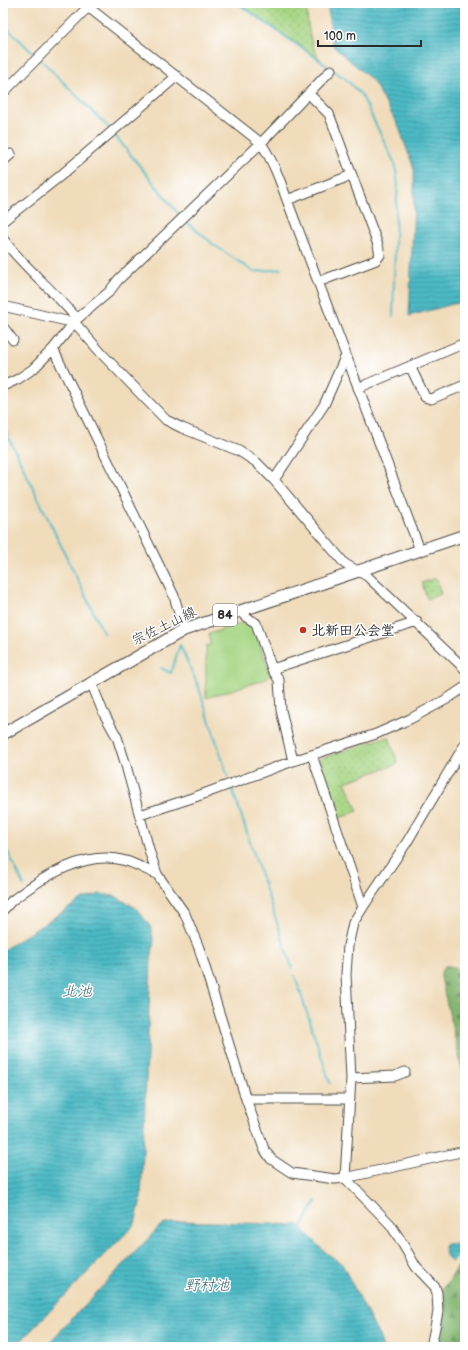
<svg xmlns="http://www.w3.org/2000/svg" width="468" height="1350" font-family="'Balsamiq Sans','Klee One',sans-serif">
	<style>
		.grass { fill: url(#grass-dots); stroke: #688057 }
		.forest { fill: url(#forest-firs); stroke: #58704e }
		.garden { fill: #a6d583; stroke: #688057 }
		.water { fill: url(#water-rules); stroke: #3c7278 }
		.lines { fill: none; stroke-linecap: round; stroke-linejoin: round }
		.stream { stroke: #4cbac5; stroke-width: 2 }
		.minor-casing { stroke: #494641; stroke-width: 11 }
		.major-casing { stroke: #494641; stroke-width: 13 }
		.minor { stroke: #fff; stroke-width: 9 }
		.major { stroke: #fff; stroke-width: 11 }
		.poi-dot { fill: #c8321e; stroke: #fff; stroke-width: 1.5 }
		.labels { text-anchor: middle; dominant-baseline: central; stroke-width: 3; stroke-linejoin: round; paint-order: stroke }
		.shield { fill: #fff; stroke: #6b6b6b; stroke-width: 1 }
		.shield-label { font-size: 13px; font-weight: bold; fill: #2b2b2b }
		.street-label { font-size: 14px; fill: #2b2b2b; stroke: #fff }
		.poi-label { font-size: 14px; font-weight: bold; fill: #2b2b2b; stroke: #fff; text-anchor: start }
		.water-label { font-size: 15px; font-style: italic; fill: #386469; stroke: #fff }
	</style>
	<defs>
		<pattern id="grass-dots" width="8" height="8" patternUnits="userSpaceOnUse"><rect width="8" height="8" fill="#a6d583"/><path d="M2 2h.1M6 6h.1" fill="none" stroke="#8fb771" stroke-width="1.8" stroke-linecap="round"/></pattern>
		<pattern id="forest-firs" width="22" height="20" patternUnits="userSpaceOnUse"><rect width="22" height="20" fill="#84b671"/><path d="M5 1l3.5 6h-7zM16 11l3.5 6h-7z" fill="#6c945d"/></pattern>
		<pattern id="water-rules" width="6" height="5" patternUnits="userSpaceOnUse"><rect width="6" height="5" fill="#4cbac5"/><path d="M0 2.5h6" fill="none" stroke="#3f97a0"/></pattern>
	</defs>
	<rect width="100%" height="100%" fill="#fff"/>
	<filter id="ink" filterUnits="userSpaceOnUse"><feTurbulence type="fractalNoise" baseFrequency=".025" numOctaves="2"/><feDisplacementMap in="SourceGraphic" scale="8" xChannelSelector="R" yChannelSelector="G"/><feConvolveMatrix kernelMatrix="1 2 1 2 8 2 1 2 1" color-interpolation-filters="sRGB"/></filter>
	<filter id="wash" filterUnits="userSpaceOnUse"><feTurbulence type="fractalNoise" baseFrequency=".012" numOctaves="4" result="noise"/><feDisplacementMap in="SourceGraphic" scale="16" xChannelSelector="R" yChannelSelector="G"/><feGaussianBlur stdDeviation="0.9" result="paint"/><feColorMatrix in="noise" values="0 0 0 0 0 0 0 0 0 0 0 0 0 0 0 0 0 1.4 0 .05"/><feComposite in="paint" operator="in"/></filter>
	<g filter="url(#wash)">
		<rect width="100%" height="100%" fill="#f0dcbb"/>
		<path class="grass" d="M238 3H306C308 22 308 45 321 60Z
			M436 578 441 594 427 599 422 583Z
			M389 737 398 764 345 782 358 811 337 819 318 762 320 759 383 738Z"/>
		<path class="forest" d="M445 966H450L455 968 461 979 465 977V1082L441 978V972Z
			M465 1259V1347H435L442 1311 441 1289C452 1282 454 1267 465 1259Z"/>
		<path class="garden" d="M243 623 255 629 270 675 266 679 206 698V646L210 645 209 634Z"/>
		<path class="water" d="M327 3H465V301L409 316 414 201V169L398 125 372 80 333 46Z
			M100 894 115 896 136 908 150 926 154 941 151 961 141 1199 135 1224 15 1347H3V950L83 899Z
			M182 1221 299 1225 324 1251 342 1264 379 1336 383 1347H45L161 1225Z
			M465 1242V1253L459 1256 452 1262C446 1259 445 1252 444 1246L446 1244Z"/>
		<g class="lines">
			<path class="stream" d="M237 3 329 67
				M3 24 35 55
				M40 59 111 130
				M333 70 346 79 362 96 395 164 398 185 396 209 393 316
				M113 133 181 217
				M184 220 214 245 254 272 281 269
				M3 426 104 634
				M161 668 171 673 180 645 199 688 228 777
				M232 788 292 968
				M3 842 24 886
				M295 976 330 1083
				M301 1229 316 1201"/>
		</g>
	</g>
	<g filter="url(#ink)">
		<g class="lines">
			<g class="minor-casing">
				<path id="minor" d="M83 3 261 143C273 161 280 180 287 200L420 550
					M3 93 92 3
					M311 96 329 114 378 245 380 255 376 260 318 282
					M3 161 11 154
					M287 200 352 175
					M3 221 59 177 177 76
					M3 239C25 269 55 291 77 319
					M3 306 75 323 102 354 166 420 182 428 239 451 256 462 274 480 345 564 367 576 465 669
					M3 327 13 340
					M53 349 174 596 184 630
					M410 366 425 397 431 399 465 385
					M3 386 18 379 33 369 53 349 77 319 109 292 118 280 261 143 331 70
					M358 388 465 343
					M274 480 324 405 346 355
					M243 610 246 617 256 623 272 669 279 680 281 710 293 761
					M272 669 417 622
					M91 682 103 712 117 737 125 762 150 853 157 874 185 914 199 948 246 1099 264 1149 271 1159 292 1173 335 1179 345 1178 465 1151
					M312 755 363 907
					M140 815 195 797 293 761 376 734 410 719 447 699 465 687
					M3 910C7 907 9 902 14 899 44 876 87 849 126 861 137 864 147 871 157 874
					M351 1078 395 1076 405 1072
					M246 1099H350
					M345 1178 351 1078 346 974 348 946 353 923 365 904 407 842 465 744
					M345 1178 390 1224 401 1241 416 1267 435 1287 437 1293 438 1312 431 1347"/>
			</g>
			<g class="major-casing">
				<path id="major" d="M3 734 184 630 465 535"/>
			</g>
			<use href="#minor" class="minor"/>
			<use href="#major" class="major"/>
		</g>
	</g>
	<circle class="poi-dot" cx="303" cy="630" r="4"/>
	<g class="labels">
		<rect class="shield" x="213" y="604" width="24" height="22" rx="3"/>
		<g class="shield-label">
			<text x="225" y="615">84</text>
		</g>
		<g class="street-label">
			<text transform="translate(164 626) rotate(-26)">宗佐土山線</text>
		</g>
		<g class="poi-label">
			<text x="311" y="630">北新田公会堂</text>
		</g>
		<g class="water-label">
			<text x="77" y="991">北池</text>
			<text x="207" y="1285">野村池</text>
		</g>
	</g>
	<rect width="468" height="1350" fill="none" stroke="#fff" stroke-width="16"/>
	<path d="M318 40v6h103v-6" fill="none" stroke="#2b2b2b" stroke-width="2"/>
	<text x="324" y="40" font-size="12" fill="#2b2b2b" stroke="#ffffff" stroke-width="3" paint-order="stroke">100 m</text>
</svg>
